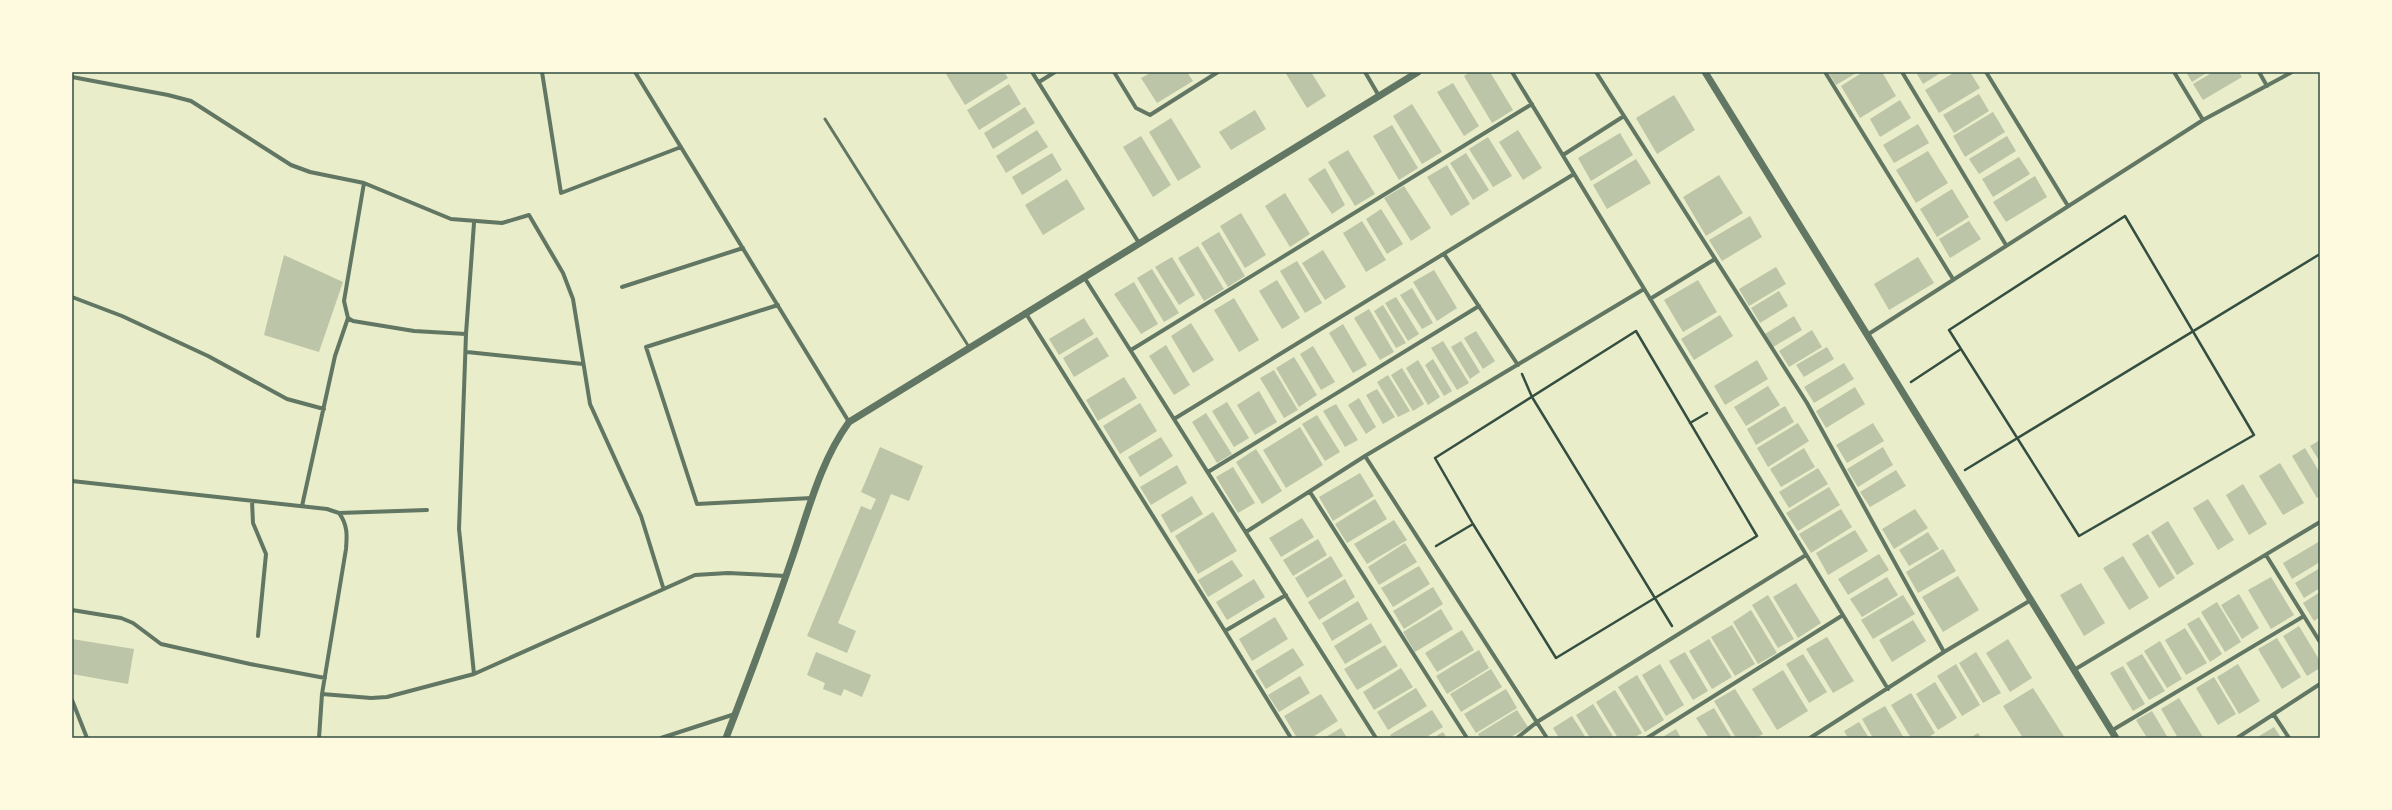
<svg xmlns="http://www.w3.org/2000/svg" width="2392" height="810" font-family="Ubuntu,sans-serif">
	<style>
		.building { fill: #bcc5a7 }
		.lines { fill: none; stroke-linecap: round; stroke-linejoin: round }
		.path { stroke: #344e41; stroke-width: 2.5 }
		.service { stroke: #617663; stroke-width: 3 }
		.minor { stroke: #617663; stroke-width: 4 }
		.tertiary { stroke: #617663; stroke-width: 7 }
		.neatline { fill: none; stroke: #344e41; stroke-width: 1.5 }
	</style>
	<rect width="100%" height="100%" fill="#e9edc9"/>
	<path class="building" d="M949 72H1004L1008 78 965 105 946 74Z
		M1152 72H1187L1193 81 1157 103 1141 78Z
		M1285 72H1311L1326 96 1307 108Z
		M1470 72H1490L1513 110 1492 123 1464 76Z
		M1828 72H1858L1836 85Z
		M1863 72H1882L1896 96 1860 118 1841 86Z
		M1916 72H1942L1923 84Z
		M1955 72H1970L1980 88 1939 113 1925 90Z
		M2186 72H2208L2192 82Z
		M2213 72H2239L2242 77 2203 100 2193 84Z
		M1453 83 1479 126 1464 136 1437 92Z
		M1009 84 1021 104 979 130 967 110Z
		M1979 94 1989 111 1954 133 1943 115Z
		M1674 95 1695 130 1657 154 1636 118Z
		M1900 100 1911 118 1880 137 1870 119Z
		M1412 104 1442 152 1422 164 1393 116Z
		M1025 107 1035 123 993 149 984 133Z
		M1255 110 1266 129 1231 150 1219 132Z
		M1993 112 2005 132 1965 157 1953 136Z
		M1171 118 1201 167 1178 181 1149 132Z
		M1918 124 1929 143 1894 163 1883 145Z
		M1392 125 1418 168 1399 180 1373 136Z
		M1037 130 1048 147 1006 173 996 156Z
		M1518 130 1542 168 1523 180 1499 142Z
		M1620 133 1633 155 1591 181 1578 158Z
		M1141 136 1171 185 1153 197 1123 147Z
		M2007 136 2016 151 1979 174 1969 159Z
		M1488 137 1512 176 1493 187 1469 149Z
		M1348 150 1375 194 1355 206 1328 162Z
		M1928 151 1948 183 1916 203 1896 170Z
		M1052 153 1062 170 1022 195 1012 177Z
		M1466 153 1489 190 1473 200 1450 163Z
		M2019 157 2030 174 1993 197 1982 179Z
		M1636 159 1651 183 1607 209 1593 185Z
		M1447 165 1470 204 1451 216 1427 177Z
		M1325 168 1345 205 1332 214 1308 179Z
		M1719 175 1743 213 1706 236 1683 197Z
		M2035 176 2047 197 2006 222 1993 202Z
		M1067 179 1085 209 1043 235 1025 205Z
		M1404 186 1431 228 1411 241 1384 198Z
		M1952 189 1969 217 1937 237 1920 209Z
		M1285 193 1310 234 1290 247 1265 206Z
		M1381 209 1403 244 1387 254 1366 219Z
		M1241 213 1266 255 1245 268 1220 226Z
		M1750 216 1762 237 1722 261 1709 240Z
		M1362 221 1386 260 1366 272 1343 233Z
		M1969 221 1981 239 1950 258 1939 239Z
		M1219 232 1245 276 1228 287 1201 243Z
		M1198 246 1224 289 1204 301 1178 258Z
		M1323 250 1346 287 1325 300 1302 263Z
		M284 255 343 282 319 352 264 335Z
		M1172 257 1195 295 1179 305 1155 267Z
		M1918 257 1934 283 1889 310 1874 284Z
		M1297 261 1322 303 1305 313 1280 271Z
		M1776 267 1786 284 1749 306 1739 289Z
		M1152 269 1179 313 1164 322 1137 278Z
		M1434 270 1457 308 1437 321 1413 282Z
		M1277 280 1300 318 1282 329 1259 291Z
		M1698 280 1717 312 1683 332 1664 300Z
		M1134 282 1158 324 1141 334 1114 294Z
		M1412 288 1433 323 1422 329 1400 295Z
		M1779 291 1788 306 1760 323 1751 308Z
		M1396 297 1419 334 1408 341 1385 303Z
		M1234 298 1259 340 1239 352 1214 310Z
		M1383 305 1406 343 1396 348 1374 311Z
		M1369 309 1394 352 1380 360 1354 318Z
		M1720 315 1733 336 1694 360 1681 339Z
		M1794 316 1802 330 1773 347 1765 334Z
		M1084 318 1094 334 1059 355 1049 339Z
		M1191 323 1214 360 1193 373 1171 336Z
		M1343 324 1367 365 1353 373 1329 333Z
		M1812 330 1822 347 1789 367 1779 351Z
		M1476 331 1495 361 1483 369 1464 338Z
		M1097 337 1109 356 1074 377 1063 358Z
		M1443 341 1469 383 1457 390 1431 348Z
		M1461 341 1480 372 1470 379 1451 347Z
		M1166 345 1190 385 1174 395 1149 356Z
		M1313 346 1335 382 1321 390 1300 354Z
		M1827 347 1834 359 1804 377 1796 365Z
		M1294 357 1317 395 1299 407 1276 368Z
		M1433 359 1452 391 1444 396 1425 365Z
		M1418 360 1440 397 1428 405 1406 368Z
		M1757 360 1768 379 1725 405 1714 386Z
		M1844 363 1854 379 1814 403 1804 387Z
		M1402 368 1424 404 1413 411 1391 375Z
		M1274 370 1298 410 1284 418 1260 378Z
		M1388 375 1410 411 1398 417 1377 382Z
		M1124 377 1137 398 1098 421 1086 400Z
		M1768 386 1780 405 1746 426 1734 407Z
		M1855 387 1865 404 1826 428 1816 411Z
		M1377 389 1395 417 1383 424 1366 395Z
		M1259 391 1277 422 1255 435 1237 405Z
		M1359 398 1376 427 1366 434 1348 405Z
		M1227 402 1249 438 1234 447 1212 411Z
		M1140 403 1157 431 1120 454 1103 426Z
		M1336 404 1358 440 1345 447 1323 411Z
		M1785 406 1794 422 1756 445 1747 429Z
		M1206 413 1232 454 1217 463 1192 422Z
		M1317 415 1340 452 1325 461 1302 424Z
		M1798 423 1809 441 1768 467 1757 448Z
		M1873 423 1884 441 1847 463 1836 445Z
		M1300 427 1323 465 1286 488 1263 450Z
		M1161 437 1173 456 1140 477 1128 457Z
		M2320 440V462L2310 446Z
		M880 447 923 466 909 501 891 494 838 623 856 631 847 653 807 636 861 506 871 510 876 499 861 492Z
		M1883 447 1893 465 1858 487 1847 469Z
		M1804 448 1815 467 1781 487 1770 469Z
		M2305 448 2320 473V496L2317 498 2292 456Z
		M1256 449 1282 491 1262 504 1236 462Z
		M2280 463 2304 503 2283 515 2259 476Z
		M1177 465 1187 483 1151 505 1140 487Z
		M1233 467 1255 503 1238 513 1216 477Z
		M1818 468 1828 484 1789 508 1779 492Z
		M1896 470 1906 486 1870 507 1860 492Z
		M1360 473 1374 496 1333 521 1319 497Z
		M2243 484 2267 524 2249 535 2226 495Z
		M1829 487 1840 505 1798 531 1786 513Z
		M1192 496 1203 514 1171 533 1161 515Z
		M1375 499 1387 519 1347 543 1335 524Z
		M2208 499 2234 540 2218 550 2193 508Z
		M1841 509 1852 527 1811 553 1799 534Z
		M1915 509 1928 528 1894 549 1882 529Z
		M1213 512 1237 551 1198 574 1175 536Z
		M1302 518 1314 537 1281 557 1269 538Z
		M1394 520 1407 540 1367 564 1354 544Z
		M2168 521 2194 564 2177 575 2151 532Z
		M1855 530 1868 551 1828 575 1816 553Z
		M1928 532 1939 549 1909 566 1899 550Z
		M2148 534 2175 578 2159 588 2132 544Z
		M1318 539 1327 555 1293 576 1283 560Z
		M2320 541V562L2292 579 2283 563Z
		M1405 543 1417 562 1379 585 1368 567Z
		M1943 549 1956 571 1918 593 1906 572Z
		M1879 554 1889 570 1848 595 1838 579Z
		M1331 556 1343 576 1307 598 1295 578Z
		M2123 556 2149 598 2129 610 2103 568Z
		M1232 560 1243 576 1208 597 1198 580Z
		M1419 566 1430 584 1393 607 1381 588Z
		M2320 568V588L2304 598 2295 583Z
		M1958 576 1979 610 1943 632 1922 597Z
		M1887 577 1898 595 1862 617 1850 599Z
		M2271 577 2294 615 2271 629 2248 590Z
		M1254 579 1265 597 1227 620 1216 602Z
		M1345 579 1355 597 1319 620 1308 602Z
		M1796 583 1821 623 1798 638 1773 597Z
		M2081 583 2105 623 2084 636 2060 595Z
		M1433 587 1443 604 1404 629 1393 611Z
		M2320 592V617L2314 621 2303 603Z
		M2239 594 2259 628 2242 639 2221 605Z
		M1768 595 1794 639 1778 648 1752 605Z
		M1903 595 1915 614 1873 639 1861 620Z
		M1358 601 1368 619 1332 641 1322 623Z
		M2217 602 2241 642 2225 652 2201 612Z
		M1441 609 1453 629 1415 652 1403 632Z
		M1751 610 1777 653 1758 664 1733 622Z
		M1275 617 1288 639 1252 661 1239 639Z
		M2199 617 2222 654 2210 662 2187 624Z
		M1913 620 1926 641 1892 662 1879 640Z
		M1371 623 1382 642 1345 664 1334 646Z
		M1732 625 1755 664 1735 676 1711 637Z
		M2299 626 2320 661V668L2307 676 2283 636Z
		M2185 628 2207 663 2186 675 2165 640Z
		M1462 630 1474 650 1437 672 1425 653Z
		M1827 637 1854 681 1833 693 1806 649Z
		M2277 638 2301 677 2282 689 2258 649Z
		M72 639 134 649 128 684 72 674Z
		M1709 639 1732 677 1712 689 1689 651Z
		M2008 639 2032 678 2010 692 1986 653Z
		M2160 641 2182 679 2167 688 2144 651Z
		M1385 645 1398 666 1357 690 1344 669Z
		M1293 648 1304 665 1266 689 1255 671Z
		M1479 650 1489 668 1447 694 1436 676Z
		M816 652 871 675 862 697 844 689 841 696 823 689 825 683 807 675Z
		M1685 652 1708 691 1693 700 1669 661Z
		M1976 652 2001 693 1983 703 1959 663Z
		M1803 654 1827 692 1809 703 1786 664Z
		M2142 654 2165 691 2149 700 2126 663Z
		M1660 664 1684 705 1666 716 1642 675Z
		M1956 664 1980 705 1962 716 1937 676Z
		M2238 664 2260 701 2239 714 2217 677Z
		M2123 666 2145 704 2133 711 2110 673Z
		M1401 668 1413 687 1374 710 1363 692Z
		M1491 669 1502 687 1461 712 1450 694Z
		M1783 670 1808 711 1777 730 1752 689Z
		M1637 675 1664 720 1645 732 1618 687Z
		M1300 676 1310 693 1279 712 1268 695Z
		M2214 677 2236 714 2218 725 2196 688Z
		M1935 682 1957 718 1938 730 1916 694Z
		M1416 688 1427 706 1388 730 1377 712Z
		M2033 688 2065 738H2023L2003 706Z
		M1506 689 1517 708 1476 733 1464 714Z
		M1735 689 1763 734 1756 738H1736L1714 701Z
		M1615 690 1642 733 1633 738H1618L1596 702Z
		M1911 693 1935 733 1927 738H1911L1891 705Z
		M1321 694 1338 721 1311 738H1297L1284 716Z
		M2179 698 2203 737 2201 738H2178L2161 709Z
		M1593 704 1614 738H1590L1576 715Z
		M1885 706 1904 738H1873L1862 719Z
		M1714 708 1732 738H1709L1696 718Z
		M1432 710 1443 727 1425 738H1392L1390 735Z
		M1517 710 1528 727 1509 738H1480L1478 734Z
		M2152 711 2168 738H2147L2136 720Z
		M1572 716 1586 738H1559L1553 728Z
		M1859 722 1869 738H1848L1844 731Z
		M2274 727 2281 738H2256Z
		M1341 728 1347 738H1324Z
		M1676 729 1681 738H1661Z
		M1443 732 1447 738H1433Z
		M1978 733 1981 738H1970Z"/>
	<g class="lines">
		<path class="path" d="M2125 216 2254 435 2079 536 1949 330Z
			M1522 374 1532 397 1672 626
			M1911 382 1961 349
			M1690 423 1707 413
			M1965 470 2320 254
			M1436 546 1473 524 1556 658 1757 536 1636 331 1435 458 1473 524"/>
		<path class="service" d="M825 119 969 347"/>
		<path class="minor" d="M542 72 561 193 681 147
			M635 72 849 422
			M1032 72 1139 243
			M1114 72 1136 108 1150 115 1218 72
			M1365 72 1379 96
			M1512 72 1888 689
			M1596 72 1807 403 1944 652
			M1825 72 1953 279
			M1902 72 2006 245
			M1986 72 2068 206
			M2174 72 2203 120
			M2259 72 2267 86
			M72 77 168 95 191 101 291 165 310 172 364 183 451 219 502 223 529 215 563 273 573 299 590 404 641 516 663 587
			M1039 82 1055 72
			M1563 155 1624 116
			M364 183 344 301 348 318 353 321 414 331 466 334
			M1444 254 1518 365
			M1084 277 1376 738
			M622 287 743 248
			M72 297 122 316 208 356 287 399 324 409
			M1650 299 1715 259
			M778 305 646 347 697 504 812 498
			M1025 312 1225 631 1286 595
			M1867 335 2203 120 2292 72
			M1131 350 1532 104
			M467 352 583 364
			M1174 419 1574 174
			M1365 456 1547 738
			M1208 472 1479 306
			M72 481 327 509 339 513 427 510
			M1310 492 1467 738
			M252 501 253 523 266 554 258 636
			M302 506 335 356 348 318
			M1246 532 1365 456 1644 289
			M2266 555 2320 642
			M72 610 121 618 133 623 161 644 250 664 325 678
			M1225 631 1291 738
			M2074 670 2320 522
			M474 674 459 529 466 334 474 223
			M322 694 371 698 387 697 474 674 695 575 728 573 786 576
			M72 700 87 738
			M2274 715 2289 738
			M2111 731 2304 616
			M319 738 322 694 346 549C347 536 348 525 339 513
			M661 738 735 714
			M1517 738 1537 722 1806 555
			M1647 738 1843 615
			M1810 738 1944 652 2031 600
			M2237 738 2320 684"/>
		<path class="tertiary" d="M1705 72 2116 738
			M726 738C748 681 770 623 790 564 807 516 819 463 849 422L1418 72"/>
	</g>
	<rect width="2392" height="810" fill="none" stroke="#fefae0" stroke-width="146"/>
	<rect x="73" y="73" width="2246" height="664" class="neatline"/>
</svg>
